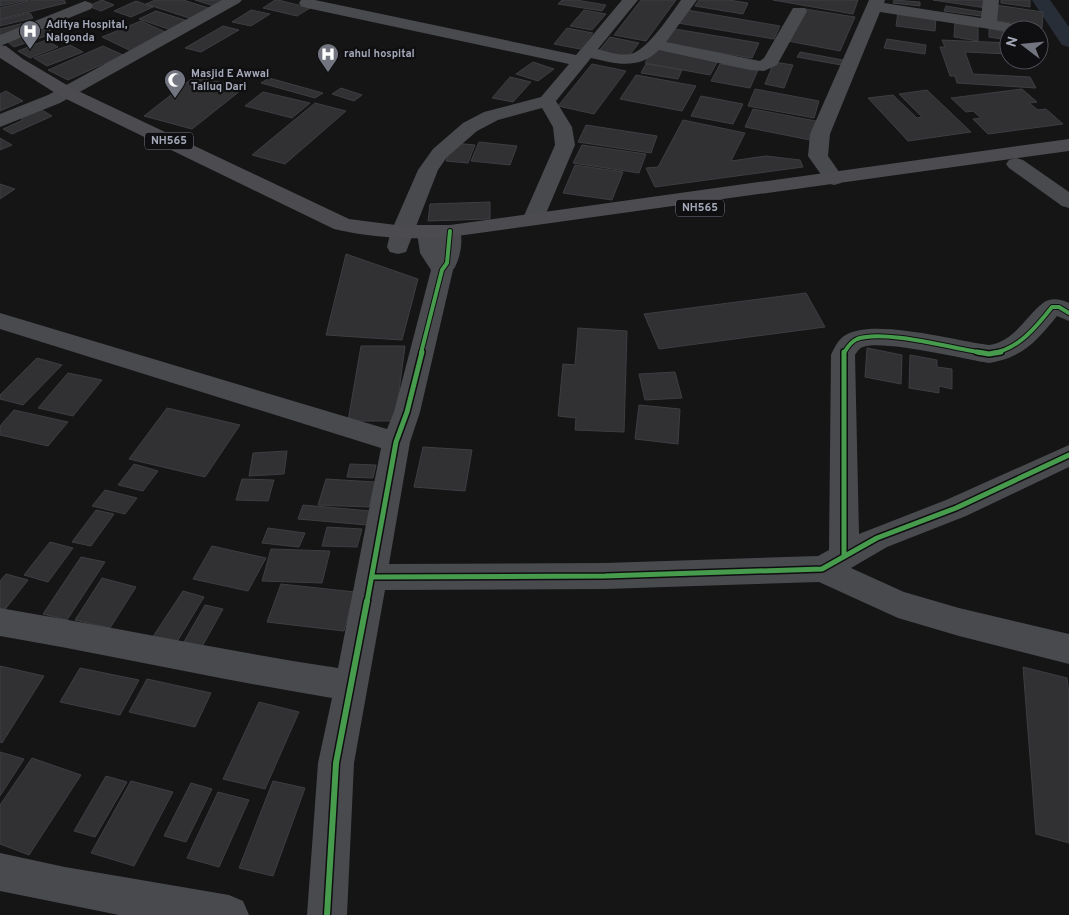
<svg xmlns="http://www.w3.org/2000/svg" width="1069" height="915" font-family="Overpass,sans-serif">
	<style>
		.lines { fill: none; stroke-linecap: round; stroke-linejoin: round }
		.canal { fill: #272e38; fill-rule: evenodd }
		.building { fill: #313133; stroke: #3d3e42 }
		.minor { fill: #494a4e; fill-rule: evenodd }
		.highway { fill: #4b4b50; fill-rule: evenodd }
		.cycleway-far2-casing { stroke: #0f0f11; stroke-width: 6 }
		.cycleway-far1-casing { stroke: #0f0f11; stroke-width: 8 }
		.cycleway-casing { stroke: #0f0f11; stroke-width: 9 }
		.cycleway-far2 { stroke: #469c4c; stroke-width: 4 }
		.cycleway-far1 { stroke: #469c4c; stroke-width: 5 }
		.cycleway { stroke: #469c4c; stroke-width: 6 }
		.labels { text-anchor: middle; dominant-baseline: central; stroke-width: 4.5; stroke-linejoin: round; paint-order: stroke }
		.far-poi-label { font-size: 11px; font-weight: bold; fill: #a4a8b8; stroke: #0f0f11; text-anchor: start }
		.shield { fill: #0f0f11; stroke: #777a86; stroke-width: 1 }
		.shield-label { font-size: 11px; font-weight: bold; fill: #a4a8b8 }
	</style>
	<rect width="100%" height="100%" fill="#151515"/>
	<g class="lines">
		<path class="canal" d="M1032 0H1050L1069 27V47L1062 45Z"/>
	</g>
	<path class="building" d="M0 0H29L0 6Z
		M34 0H64L66 3 0 19V8Z
		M102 0 114 5 101 11 88 6Z
		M155 0H183L212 9 192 19 146 4Z
		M195 0H227L214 6Z
		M275 0H278L310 8 297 16 263 8Z
		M562 0H576L606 5 602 11 558 4Z
		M641 0H676L646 41 614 35Z
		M699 0H729L748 3 743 14 695 6Z
		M773 0H858L853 14Z
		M894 0 920 2V6L893 3Z
		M933 0H988L986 8Z
		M1001 0H1030V7L1001 3Z
		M136 1 153 7 131 17 114 11Z
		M996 5 1043 12 1042 28 993 20Z
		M946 6 989 13 988 17 944 11Z
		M805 9 855 17 840 51 788 41Z
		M251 10 270 14 251 26 232 22Z
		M584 10 606 14 592 30 570 26Z
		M687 10 780 26 774 39 678 23Z
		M156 11 188 21 171 30 139 19Z
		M898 12 936 17 935 31 896 26Z
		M30 13 33 18 0 26V20Z
		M141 21 170 34 131 51 102 37Z
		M28 22 32 27 0 36V29Z
		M955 22 978 25V41L954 37Z
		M223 26 239 30 201 52 185 48Z
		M44 27 54 33 14 47 5 40Z
		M567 28 593 33 580 49 554 44Z
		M669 28 759 43 752 58 660 43Z
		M989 28 1009 33V40L989 37Z
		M610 37 639 43 628 57 598 52Z
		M887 39 926 45 925 54 884 48Z
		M46 40 58 47 30 58 18 51Z
		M942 40 1009 43V54L965 52 973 74 1030 77 1036 88 957 83 955 76H950L940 47H945Z
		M70 45 83 52 47 66 34 58Z
		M103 46 123 55 68 80 48 70Z
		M655 47 719 59 710 75 645 63Z
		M800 52 843 60 841 65 797 57Z
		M533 62 554 69 538 81 516 74Z
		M774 62 793 65 784 88 765 84Z
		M592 64 626 71 594 114 558 106Z
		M646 64 682 70 678 79 641 73Z
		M720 64 758 70 750 88 711 81Z
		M636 75 696 86 682 111 620 99Z
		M194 77 245 87 192 129 144 116Z
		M510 77 531 82 513 102 492 98Z
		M269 78 323 93 315 98 261 83Z
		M341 88 362 95 354 101 332 94Z
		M755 89 819 101 814 118 748 106Z
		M1022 89 1037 102 1029 103 1038 110 1046 109 1063 124 988 134 973 119 981 118 973 111 966 112 951 98Z
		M927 90 971 132 908 141 868 98 893 95 917 118 922 117 899 94Z
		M6 91 23 101 0 111V94Z
		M263 92 310 103 292 118 245 106Z
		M701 96 743 104 733 124 691 116Z
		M315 103 346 111 285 164 252 155Z
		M37 107 52 116 12 134 3 129 23 120 17 116Z
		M753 109 816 121 810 140 745 127Z
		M683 120 745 133 731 161 766 156 800 160 803 167 655 187 646 168 658 167Z
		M586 125 657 136 651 153 578 142Z
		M0 138 12 145 0 150Z
		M479 142 517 146 510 165 471 161Z
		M453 143 475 145 468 163 446 161Z
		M582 145 646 154 639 173 573 163Z
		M575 165 623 172 612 200 563 193Z
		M0 184 15 189 0 199Z
		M490 202V219L428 221 430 204Z
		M346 254 418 279 402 340 326 335Z
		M806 293 825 327 659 349 644 314Z
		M578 328 627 331 624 432 575 430 576 418 558 416 563 364 575 365Z
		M361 346H405L395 421H348Z
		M867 348 902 355 901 384 865 377Z
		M910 355 937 360V367L952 369V389L939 386V393L909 388Z
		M37 358 62 365 23 405 0 399V395Z
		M675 372 682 398 645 400 639 374Z
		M68 373 102 380 73 416 38 408Z
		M639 405 680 409 678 444 635 439Z
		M167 408 240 425 205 477 129 459Z
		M14 410 68 422 48 446 0 435V426Z
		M423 447 472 450 465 491 414 487Z
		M287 451 284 474 249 476 253 453Z
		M134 464 158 471 143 491 118 485Z
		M350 464 376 465 373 478 347 477Z
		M242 479 274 480 268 501 236 500Z
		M326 479 375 482 369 507 318 505Z
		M105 490 137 498 125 514 92 506Z
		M303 505 371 511 367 525 298 519Z
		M96 510 114 514 91 546 72 542Z
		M327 527 362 529 357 547 322 546Z
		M268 528 305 533 299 547 262 543Z
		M50 542 73 548 48 582 24 575Z
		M212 546 266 558 248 591 193 579Z
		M271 549 330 551 322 583 262 581Z
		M81 557 105 562 67 620 43 614Z
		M6 574 28 580 3 612 0 611V581Z
		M102 578 136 587 110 628 75 620Z
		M281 584 355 592 344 631 267 622Z
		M183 591 204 597 175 645 152 638Z
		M205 605 223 609 199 652 181 647Z
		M0 666 44 676 2 743 0 742Z
		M1023 667 1067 678 1069 695V843L1036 834Z
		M80 668 139 680 120 715 60 702Z
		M147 679 211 693 195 727 129 712Z
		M259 702 299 712 265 789 223 779Z
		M0 752 24 759 0 796Z
		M32 758 81 775 29 855 0 844V805Z
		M106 776 127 782 95 837 74 831Z
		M131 781 173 792 134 866 91 853Z
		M273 781 305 788 273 876 239 868Z
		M191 783 212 789 186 842 164 836Z
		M218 792 249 800 219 867 187 858Z"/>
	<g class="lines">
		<path class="minor" d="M222 0H242L239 3 60 103 0 127V114L48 95Z
			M301 0H315L576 55 622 0H638L598 49C608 52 620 56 630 54 646 52 671 14 681 0H697L666 42 760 61 764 58 793 8H805L807 11 777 65 764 71 750 70 659 50C639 70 616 64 591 58L556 101 572 127 575 145 542 223 534 224 526 223 523 218 555 145 553 127 542 108 498 120 477 131 447 157 438 170 406 252 398 254 390 252 387 247 390 234 418 170 433 149 463 123 484 112 541 97 569 64 307 8 301 6 299 3Z
			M869 0H885L884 3 981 18 983 0H999L997 21 1031 27 1033 30H1009V32L880 12 830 134 828 156 844 179 841 183 834 185 827 183 808 156 810 134Z
			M85 1 91 3 93 6 91 9 0 46V35Z
			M1016 158 1023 160 1069 192V208L1062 206 1009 168 1006 164 1009 160Z
			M450 225 458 226C465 237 460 261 453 270L420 412 410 442 389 564 605 563 818 556 829 550 831 355C834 348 838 340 844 336 870 317 956 341 989 345 1014 342 1025 317 1043 303 1050 297 1061 299 1069 303V321L1057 316C1036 342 1023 357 989 363 966 359 880 339 863 347 859 348 857 352 855 355L859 534 946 500 1069 445V467L966 516 887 547 851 568 904 592 959 608 1069 634V664L959 636 898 618 819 582 605 589 385 590 354 763 347 915H307L318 763 332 698C221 680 111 655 0 636V608C113 627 225 651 338 668L381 448 0 329V313L387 429 394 412 431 270 420 253 417 233 420 228 428 226 436 228 439 235 442 226Z
			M0 853 65 867 229 895 243 901 249 915H119L0 891Z"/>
		<path class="highway" d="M0 45 6 46 23 59 72 88 349 219 396 225H450L1069 139V151L450 237C411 240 373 238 334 229L60 96 0 58Z"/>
		<g class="cycleway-far2-casing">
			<path id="cycleway-far2" d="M421 353 442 270 447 263 450 231
				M844 353C847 348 850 342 857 339 885 329 954 349 985 353
				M992 353C1018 350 1037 326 1052 307H1059L1069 313"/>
		</g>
		<g class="cycleway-far1-casing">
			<path id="cycleway-far1" d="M977 352 989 354 1001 352
				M844 556V352
				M372 577 605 576 822 569 877 538 956 508 1069 455
				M367 602 396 442 407 412 422 352"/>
		</g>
		<g class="cycleway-casing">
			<path id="cycleway" d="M327 915 336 763 367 601"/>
		</g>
		<use href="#cycleway-far2" class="cycleway-far2"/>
		<use href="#cycleway-far1" class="cycleway-far1"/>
		<use href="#cycleway" class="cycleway"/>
	</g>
	<defs>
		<g id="hospital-pin" transform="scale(1.125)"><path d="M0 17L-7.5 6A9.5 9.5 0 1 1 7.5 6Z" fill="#72757f" stroke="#0f0f11"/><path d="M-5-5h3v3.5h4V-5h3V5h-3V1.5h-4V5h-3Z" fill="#fff"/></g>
		<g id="mosque-pin" transform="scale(1.125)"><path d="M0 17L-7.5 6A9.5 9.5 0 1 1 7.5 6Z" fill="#72757f" stroke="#0f0f11"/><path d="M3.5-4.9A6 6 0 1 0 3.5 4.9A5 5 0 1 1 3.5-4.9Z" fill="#fff"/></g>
	</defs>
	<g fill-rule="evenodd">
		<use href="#hospital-pin" x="30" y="31"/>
		<use href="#hospital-pin" x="328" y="54"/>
		<use href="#mosque-pin" x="175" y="80"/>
	</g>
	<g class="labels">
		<g class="far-poi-label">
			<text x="46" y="25">Aditya Hospital,<tspan x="46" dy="13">Nalgonda</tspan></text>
			<text x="344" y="54">rahul hospital</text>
			<text x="191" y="74">Masjid E Awwal<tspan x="191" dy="13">Talluq Dari</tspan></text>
		</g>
		<g class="shield">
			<rect x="145" y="132.5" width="48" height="17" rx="4"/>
			<rect x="676" y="199.5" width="48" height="17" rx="4"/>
		</g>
		<g class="shield-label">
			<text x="169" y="141">NH565</text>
			<text x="700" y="208">NH565</text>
		</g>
	</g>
	<g transform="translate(1024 45) rotate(286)"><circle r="24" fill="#0f0f11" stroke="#4b4c54"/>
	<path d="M0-4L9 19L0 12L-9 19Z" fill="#72757f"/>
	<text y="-8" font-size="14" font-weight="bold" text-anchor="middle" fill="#a4a8b8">N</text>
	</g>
</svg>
